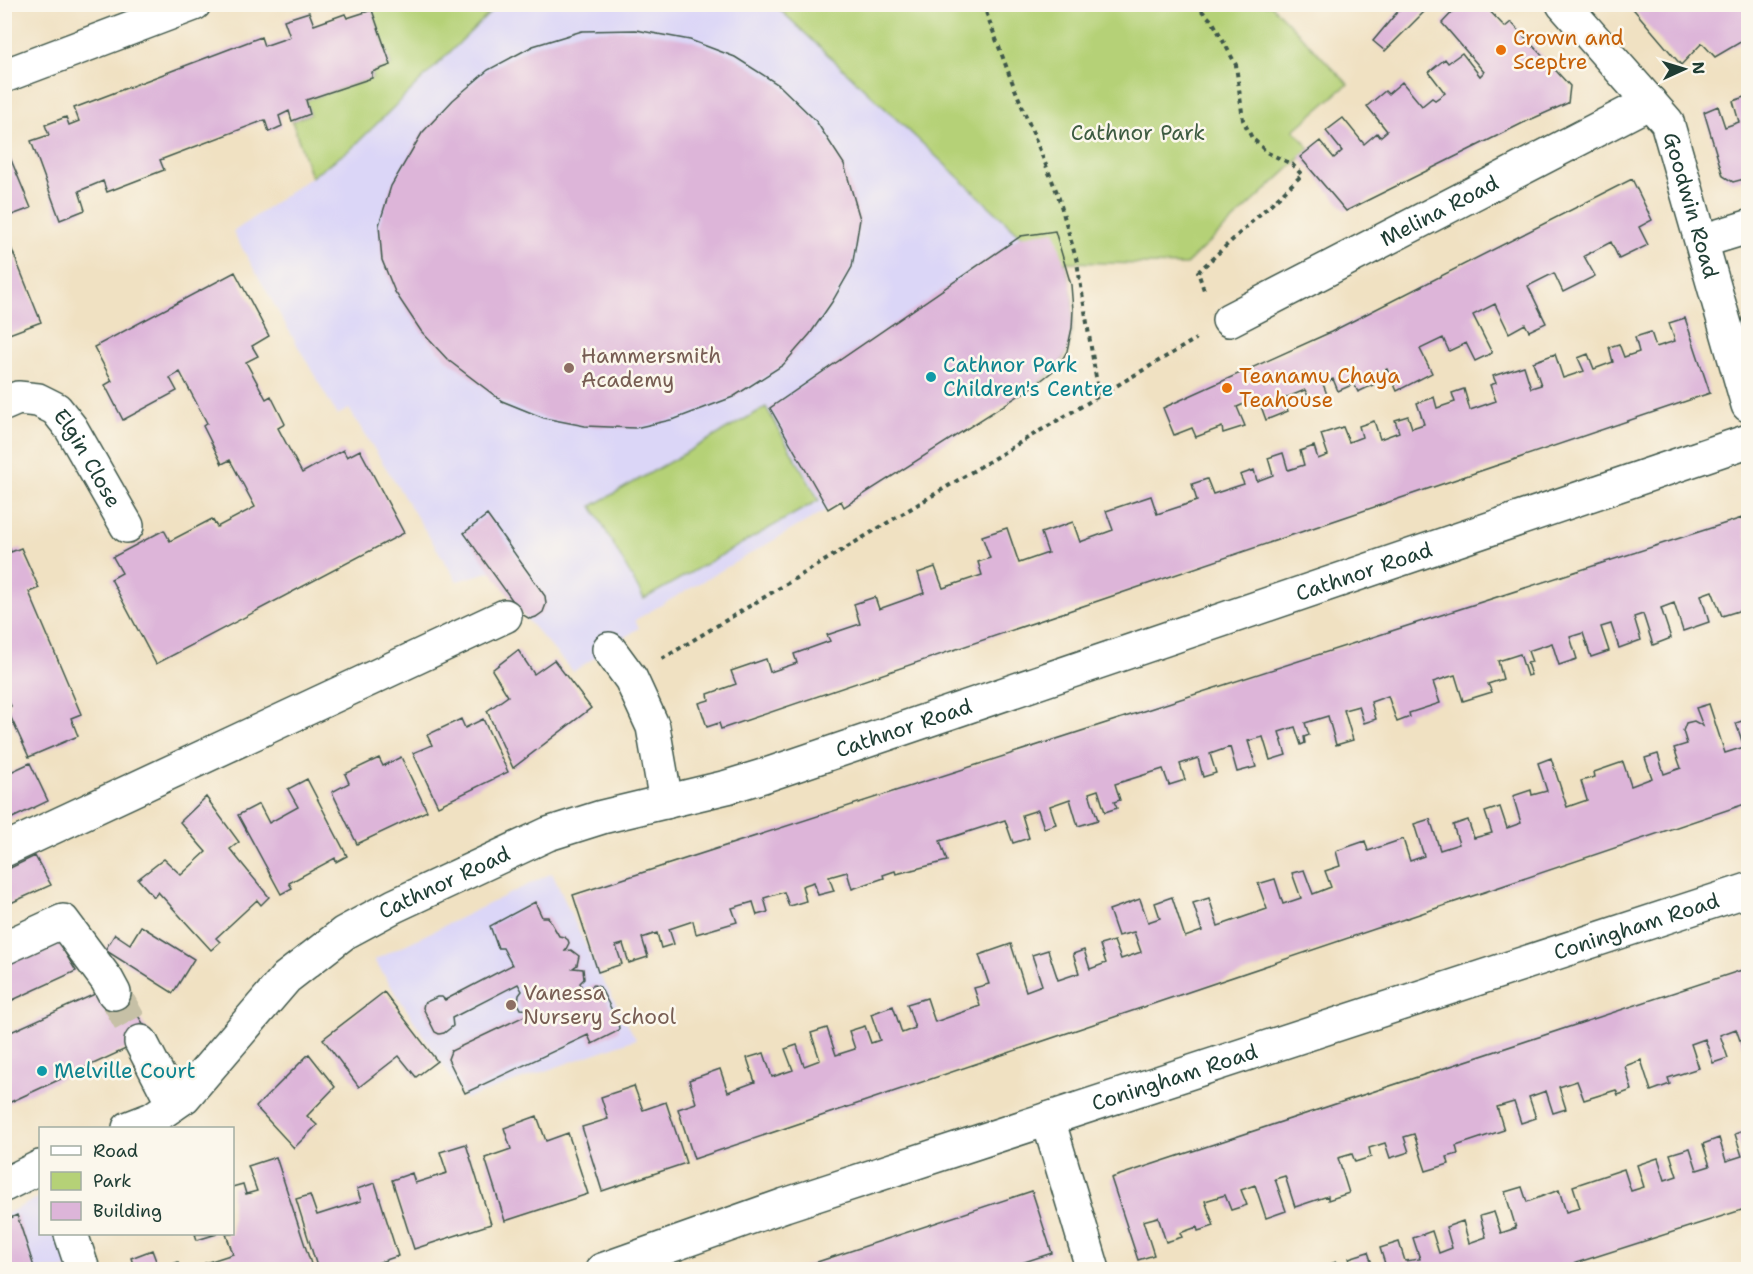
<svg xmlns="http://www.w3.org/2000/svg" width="1753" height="1274" font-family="'Shantell Sans',sans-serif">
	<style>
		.built { fill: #dbd6f7 }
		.green { fill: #b5d177; stroke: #6a8756; stroke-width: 1.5 }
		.building { fill: #ddb5d9 }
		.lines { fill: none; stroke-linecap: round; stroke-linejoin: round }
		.minor-tunnel { stroke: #c6c0a6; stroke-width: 33; stroke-dasharray: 33 16; stroke-linecap: butt }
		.minor-casing { stroke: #3e5649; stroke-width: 36 }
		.path { stroke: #3e5649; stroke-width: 4; stroke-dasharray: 4.5 4.5; stroke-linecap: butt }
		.minor { stroke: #fff; stroke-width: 33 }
		.food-dot { fill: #e8710a; stroke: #fbf7ec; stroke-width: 2 }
		.education-dot { fill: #8d6e63; stroke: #fbf7ec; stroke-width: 2 }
		.culture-dot { fill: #0f9aa8; stroke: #fbf7ec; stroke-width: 2 }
		.labels { text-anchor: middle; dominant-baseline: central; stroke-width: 5; stroke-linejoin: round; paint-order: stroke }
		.food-label { font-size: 21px; fill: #c56008; stroke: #fbf7ec; text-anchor: start }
		.park-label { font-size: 21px; fill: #3d5b41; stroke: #fbf7ec }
		.street-label { font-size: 21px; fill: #1f3d34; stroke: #fbf7ec }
		.education-label { font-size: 21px; fill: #785e54; stroke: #fbf7ec; text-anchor: start }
		.culture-label { font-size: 21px; fill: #0d838f; stroke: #fbf7ec; text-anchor: start }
	</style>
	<rect width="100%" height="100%" fill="#fbf7ec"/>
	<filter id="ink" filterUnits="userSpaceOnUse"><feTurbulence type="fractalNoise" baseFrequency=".0167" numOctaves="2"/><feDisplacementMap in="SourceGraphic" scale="12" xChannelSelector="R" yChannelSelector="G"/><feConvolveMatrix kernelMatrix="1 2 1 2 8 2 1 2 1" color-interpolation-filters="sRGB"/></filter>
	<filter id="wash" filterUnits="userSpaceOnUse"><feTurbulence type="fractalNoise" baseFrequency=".008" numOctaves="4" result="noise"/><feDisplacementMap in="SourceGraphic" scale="24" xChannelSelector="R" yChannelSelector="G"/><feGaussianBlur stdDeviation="1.35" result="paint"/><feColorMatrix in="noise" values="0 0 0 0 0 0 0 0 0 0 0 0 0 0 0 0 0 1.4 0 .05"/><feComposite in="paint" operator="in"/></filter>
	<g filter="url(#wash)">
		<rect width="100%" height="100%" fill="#f0e1c2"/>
		<path class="built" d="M775 4 1021 236 828 509 635 620 639 628 573 672 523 615 492 571 457 581 349 409 337 415 233 232 352 148 497 5Z
			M552 873 598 972 636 1039 465 1099 374 960Z
			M40 1197V1234H89L100 1269H5L4 1215Z"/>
		<path class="green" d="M370 5H498L352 148 311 177 292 121 310 114 306 100 372 78V72L391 65Z
			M775 5H1271L1348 84 1294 130 1310 149 1185 265 1065 262C1073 295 1080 335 1059 365 1054 374 1042 380 1034 386L1021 236Z
			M766 407 819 500 644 599 592 506Z"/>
		<g id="blocks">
			<path class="building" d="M1404 4H1432L1385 51 1373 41Z
				M1460 4H1483L1505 27 1511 22 1570 86 1568 103 1525 122 1346 211 1300 157 1320 141 1334 158 1342 151 1326 131 1343 118 1364 144 1377 133 1380 137 1387 131 1367 106 1385 91 1388 94 1402 82 1422 106 1432 98 1435 100 1445 93 1429 72 1445 59 1448 63 1462 53 1480 76 1484 72 1442 23Z
				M1629 4H1748V40L1745 36 1739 43 1715 57 1702 43 1681 65Z
				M372 10 391 65 372 72V78L306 100 310 114 292 121 289 111 279 116 282 126 269 132 265 120 160 160 164 170 107 192 103 181 79 191 85 210 60 220 31 141 49 135 45 125 66 117 69 125 79 121 74 108 261 37 264 46 290 37 284 20 309 12 314 25 345 14 347 18Z
				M636 30 690 40 735 57 779 85 816 121 844 164 860 219 852 267 832 302 810 334 783 365 733 397 675 419 635 428 585 426 544 418 502 401 448 360 421 331 395 292 382 260 379 225 391 186 422 133 453 100 488 70 533 46 582 31Z
				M1748 96V178L1733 182 1723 176 1704 112 1718 106 1725 127 1739 122 1733 101Z
				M4 143 31 208 4 218Z
				M1632 179 1652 220 1639 227 1648 245 1619 259 1611 242 1584 256 1595 276 1563 292 1554 273 1528 286 1546 323 1529 331 1525 324 1509 333 1495 304 1473 315 1492 353 1475 361 1466 343 1449 351 1443 338 1420 349 1432 373 1397 391 1387 369 1376 374 1379 382 1358 392 1354 384 1338 391 1333 379 1323 384 1328 397 1312 404 1305 390 1283 399 1288 411 1266 420 1258 398 1237 407 1245 426 1223 433 1222 427 1196 437 1192 428 1174 435 1163 408 1331 332Z
				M1055 231 1071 285 1073 310 1072 328 1067 351 1058 367 1034 386 844 507 841 501 828 509 770 408 1021 236Z
				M6 235 41 322 4 336V236Z
				M235 272 269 336 252 346 258 356 246 362 266 399 271 396 285 424 278 428 302 473 343 450 347 457 360 450 404 533 156 664 111 579 122 573 113 557 164 530 170 541 212 519 217 527 255 507 230 460 222 464 203 426 207 423 180 372 170 378 177 391 123 420 105 385 112 381 94 347Z
				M1685 318 1710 393 721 729 719 723 707 727 699 703 709 700 708 694 736 684 731 671 766 659 770 672 797 663 794 654 830 641 827 635 860 624 854 604 875 597 879 609 924 593 918 573 935 567 943 588 982 575 978 562 990 558 982 536 1007 528 1019 563 1048 553 1041 533 1073 522 1080 542 1113 530 1106 511 1151 496 1157 514 1197 501 1192 484 1207 479 1213 494 1244 484 1240 475 1254 470 1257 481 1273 475 1268 458 1283 453 1288 470 1304 465 1300 451 1314 446 1318 459 1328 455 1321 434 1343 427 1349 442 1362 437 1359 426 1374 421 1380 439 1399 432 1395 420 1408 416 1412 428 1424 424 1417 403 1434 397 1437 408 1455 402 1452 393 1464 389 1470 410 1496 401 1490 385 1496 383 1493 376 1524 366 1531 388 1541 385 1533 362 1555 354 1563 378 1584 371 1578 358 1588 354 1594 369 1613 362 1609 347 1619 344 1624 357 1639 352 1635 337 1651 332 1656 347 1675 341 1669 323Z
				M487 515 545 596 546 604 543 612 536 617 530 619 523 615 464 533Z
				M1742 518 1748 543V608L1722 616 1712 591 1701 595 1709 622 1683 631 1674 603 1661 608 1671 638 1653 645 1643 614 1634 617 1641 640 1619 648 1611 624 1601 627 1609 651 1591 657 1583 633 1570 637 1577 659 1559 665 1552 643 1528 651 1532 662 1527 663 1531 675 1527 676 1520 654 1498 661 1503 679 1488 684 1492 692 1463 701 1455 675 1433 682 1440 703 1409 713 1410 717 1397 722 1388 696 1371 702 1376 719 1364 723 1359 706 1344 710 1353 740 1336 745 1328 716 1305 723 1309 735 1304 737 1305 743 1301 745 1295 727 1279 732 1286 755 1270 760 1263 737 1248 741 1256 767 1237 772 1230 747 1210 754 1216 773 1203 777 1198 758 1180 764 1185 780 1169 785 1163 769 1115 784 1120 800 1114 802 1117 808 1105 812 1098 790 1089 793 1098 820 1078 826 1070 799 1050 806 1056 824 1044 828 1038 810 1022 815 1029 838 1013 843 1005 820 940 841 947 861 896 874 895 871 883 875 884 878 852 889 847 872 829 877 834 891 818 895 814 882 802 886 806 901 789 906 784 892 764 898 768 912 757 915 753 902 732 908 737 922 696 934 693 921 669 929 674 944 661 948 657 933 642 938 648 957 629 963 623 944 616 946 622 964 598 972 573 895Z
				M4 536 11 552 21 548 39 588 29 592 81 714 71 718 78 736 29 757 7 709 11 706 4 692Z
				M518 650 534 674 554 660 591 708 513 768 487 711 508 696 492 670Z
				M1709 704 1725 753 1744 747 1736 723 1748 719V803L694 1159 678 1109 696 1103 689 1080 720 1069 728 1092 755 1082 747 1058 764 1053 772 1077 793 1070 785 1049 797 1045 804 1066 820 1060 811 1033 827 1028 836 1055 855 1049 849 1031 865 1026 871 1043 880 1040 871 1014 893 1006 902 1033 915 1028 907 1004 927 998 935 1022 980 1006 974 988 989 984 979 955 1011 944 1026 991 1042 985 1032 955 1048 950 1058 980 1079 973 1073 954 1084 950 1090 969 1106 963 1100 945 1114 941 1121 959 1141 952 1134 932 1118 936 1109 910 1140 899 1148 922 1160 918 1155 903 1172 897 1185 937 1202 931 1193 903 1209 898 1218 926 1267 909 1258 884 1275 879 1283 904 1301 898 1292 873 1304 870 1313 894 1331 887 1325 871 1340 866 1336 851 1365 841 1368 851 1403 839 1410 861 1424 856 1414 824 1430 819 1440 850 1459 844 1453 825 1468 820 1474 838 1492 833 1485 812 1500 807 1507 828 1521 823 1513 796 1531 790 1532 795 1547 791 1538 763 1551 758 1567 807 1587 800 1581 781 1595 777 1594 772 1623 762 1631 786 1652 778 1645 758 1658 754 1664 774 1681 768 1674 748 1687 744 1683 731 1686 723 1694 721 1703 726 1696 708Z
				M461 719 465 728 483 719 508 772 438 806 413 753 432 745 427 735Z
				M401 757 427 811 357 844 332 792 349 783 345 774 379 758 383 766Z
				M30 763 48 801 4 822V775Z
				M307 779 347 856 336 862 335 858 289 883 292 888 281 894 238 815 259 804 269 823 298 807 288 789Z
				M206 797 239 842 230 849 269 897 261 905 257 900 216 938 220 942 211 950 158 892 154 897 138 879 164 859 181 875 206 852 180 822Z
				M35 856 51 885 4 906V871Z
				M535 902 542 917H548L559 936 564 937 568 940 569 943 565 951 571 950 579 956 577 965 573 968 583 969 584 979 580 983 583 991 594 985 600 987 618 1022 619 1029 616 1032 592 1044 588 1035 465 1093 448 1059 451 1051 533 1012 532 1010 521 1009 518 1003 519 995 522 991 518 984 452 1018 453 1026 444 1033 439 1034 435 1032 423 1008 424 1003 437 997H442L445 1000 512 965 503 948H498L490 926Z
				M141 926 194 959 173 993 105 950 115 934 130 944Z
				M55 936 76 971 4 1004V962Z
				M1748 968V1044L1742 1046 1736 1029 1720 1035 1728 1058 1713 1063 1705 1039 1691 1044 1699 1068 1668 1078 1670 1084 1651 1091 1641 1060 1625 1066 1632 1090 1618 1095 1616 1090 1584 1100 1577 1081 1559 1087 1566 1109 1553 1113 1546 1091 1529 1097 1536 1118 1521 1123 1514 1102 1497 1107 1504 1130 1456 1146 1458 1154 1447 1157 1449 1164 1426 1171 1414 1134 1404 1137 1409 1152 1390 1158 1385 1143 1369 1148 1371 1157 1355 1162 1352 1154 1338 1158 1349 1193 1328 1200V1196L1295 1207 1285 1176 1275 1179 1286 1211 1266 1218 1255 1185 1241 1190 1247 1205 1231 1210 1225 1195 1205 1201 1214 1226 1198 1231 1197 1227 1180 1233 1182 1237 1166 1242 1158 1217 1143 1221 1154 1255 1138 1260 1111 1178Z
				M106 989 121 990 152 1037 4 1105V1035Z
				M384 992 437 1061 416 1077 399 1056 359 1087 323 1039Z
				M309 1054 335 1087 307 1116 317 1125 294 1148 256 1107Z
				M634 1086 643 1110 666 1102 686 1163 602 1191 582 1127 608 1119 601 1097Z
				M537 1116 546 1141 568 1133 588 1194 505 1221 485 1158 511 1149 504 1128Z
				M1748 1129V1208L1554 1270H1387L1380 1248 1399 1242 1405 1261 1420 1259 1413 1238 1432 1231 1439 1253 1452 1248 1446 1227 1463 1221 1469 1243 1486 1237 1480 1216 1494 1212 1501 1233 1516 1228 1505 1192 1522 1187 1527 1202 1559 1190 1566 1212 1580 1208 1573 1186 1624 1169 1631 1191 1644 1187 1637 1165 1658 1158 1665 1180 1677 1176 1670 1154 1690 1148 1697 1170 1710 1166 1703 1144 1719 1138 1726 1161 1742 1156 1735 1134Z
				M466 1144 491 1224 414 1249 392 1180 412 1173 415 1183 447 1173 440 1152Z
				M276 1157 313 1270H207L205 1263 233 1254 226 1234H232V1187L243 1184 246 1194 257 1191 248 1166Z
				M375 1183 398 1256 356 1270H318L296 1199 310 1195 317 1215 361 1201 357 1189Z
				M1032 1191 1052 1253 1000 1270H793Z
				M17 1215 35 1270H4V1221Z
				M195 1234H217L197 1240Z
				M152 1250 159 1269 178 1262 180 1270H135L131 1258Z
				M1368 1252 1374 1270H1353L1349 1258Z
				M1336 1262 1338 1270H1315V1269Z"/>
		</g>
	</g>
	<g filter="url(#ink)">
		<use href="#blocks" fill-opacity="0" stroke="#3e5649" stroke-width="1.5"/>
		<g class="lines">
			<path class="minor-tunnel" d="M114 993 141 1042"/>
			<g class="minor-casing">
				<g id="minor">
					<path id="s1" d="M1563 4 1667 122 1748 405"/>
					<path d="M4 76 194 4"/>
					<path d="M1702 241 1748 227"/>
					<path id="s2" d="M1229 320 1650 102"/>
					<path id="s3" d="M4 404 18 398 38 400 56 409 71 428 127 526"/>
					<path d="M609 649 631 679 653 727 666 802"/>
					<path d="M4 850 505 616"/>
					<path d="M4 948 63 921 107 980 114 993"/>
					<path d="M141 1042 173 1104"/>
					<path d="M1048 1119 1093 1270"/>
					<path id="s4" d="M129 1128 152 1119 184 1097 286 978 344 933 394 906 548 834 602 817 727 787 766 775 1748 441"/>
					<path d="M4 1185 40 1167"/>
					<path d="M71 1234 83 1270"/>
					<path id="s5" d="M602 1270 785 1205 1748 890"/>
				</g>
			</g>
			<path class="path" d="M983 4 1009 74 1058 195 1077 262 1099 396
				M1195 4 1213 22 1236 65 1243 120 1252 138 1268 153 1292 164 1302 175 1198 272 1205 293
				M662 659 1026 439 1196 339"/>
			<use href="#minor" class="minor"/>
		</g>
	</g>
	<g class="food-dot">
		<circle cx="1501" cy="50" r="6"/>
		<circle cx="1227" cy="388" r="6"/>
	</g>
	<g class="education-dot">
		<circle cx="569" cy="368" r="6"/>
		<circle cx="511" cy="1005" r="6"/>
	</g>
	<g class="culture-dot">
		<circle cx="931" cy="377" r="6"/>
		<circle cx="42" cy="1071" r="6"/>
	</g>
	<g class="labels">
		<g class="food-label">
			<text x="1513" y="38">Crown and<tspan x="1513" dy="24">Sceptre</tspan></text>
			<text x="1239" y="376">Teanamu Chaya<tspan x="1239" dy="24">Teahouse</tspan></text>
		</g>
		<g class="park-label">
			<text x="1138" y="133">Cathnor Park</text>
		</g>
		<g class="street-label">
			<text stroke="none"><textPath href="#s1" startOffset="244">Goodwin Road</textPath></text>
			<text stroke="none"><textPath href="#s2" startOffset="237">Melina Road</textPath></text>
			<text stroke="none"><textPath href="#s3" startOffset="114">Elgin Close</textPath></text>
			<text stroke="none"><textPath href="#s4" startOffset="1378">Cathnor Road</textPath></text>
			<text stroke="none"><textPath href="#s4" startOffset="892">Cathnor Road</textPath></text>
			<text stroke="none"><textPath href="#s4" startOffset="406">Cathnor Road</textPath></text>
			<text stroke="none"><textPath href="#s5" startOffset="1090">Coningham Road</textPath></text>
			<text stroke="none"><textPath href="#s5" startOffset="604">Coningham Road</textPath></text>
		</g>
		<g class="education-label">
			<text x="581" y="356">Hammersmith<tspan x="581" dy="24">Academy</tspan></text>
			<text x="523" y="993">Vanessa<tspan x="523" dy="24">Nursery School</tspan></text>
		</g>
		<g class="culture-label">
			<text x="943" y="365">Cathnor Park<tspan x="943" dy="24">Children's Centre</tspan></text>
			<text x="54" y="1071">Melville Court</text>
		</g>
	</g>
	<rect width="1753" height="1274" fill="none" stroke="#fbf7ec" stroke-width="24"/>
	<rect x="39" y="1127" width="195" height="108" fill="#fbf7ec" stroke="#a3ada2" stroke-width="1.5"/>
	<rect x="51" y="1146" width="30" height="9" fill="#ffffff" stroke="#a3ada2" stroke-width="1.5"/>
	<text x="93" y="1157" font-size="18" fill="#1f3d34">Road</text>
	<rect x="51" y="1172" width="30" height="18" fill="#b5d177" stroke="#a3ada2" stroke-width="1.5"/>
	<text x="93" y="1187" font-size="18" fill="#1f3d34">Park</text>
	<rect x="51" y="1202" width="30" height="18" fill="#ddb5d9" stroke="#a3ada2" stroke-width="1.5"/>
	<text x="93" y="1217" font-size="18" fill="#1f3d34">Building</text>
	<g transform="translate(1684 69) rotate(86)" stroke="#fbf7ec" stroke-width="4.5" paint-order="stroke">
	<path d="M0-4.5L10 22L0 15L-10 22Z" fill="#1f3d34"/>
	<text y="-9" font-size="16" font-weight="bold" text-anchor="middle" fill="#1f3d34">N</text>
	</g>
</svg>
